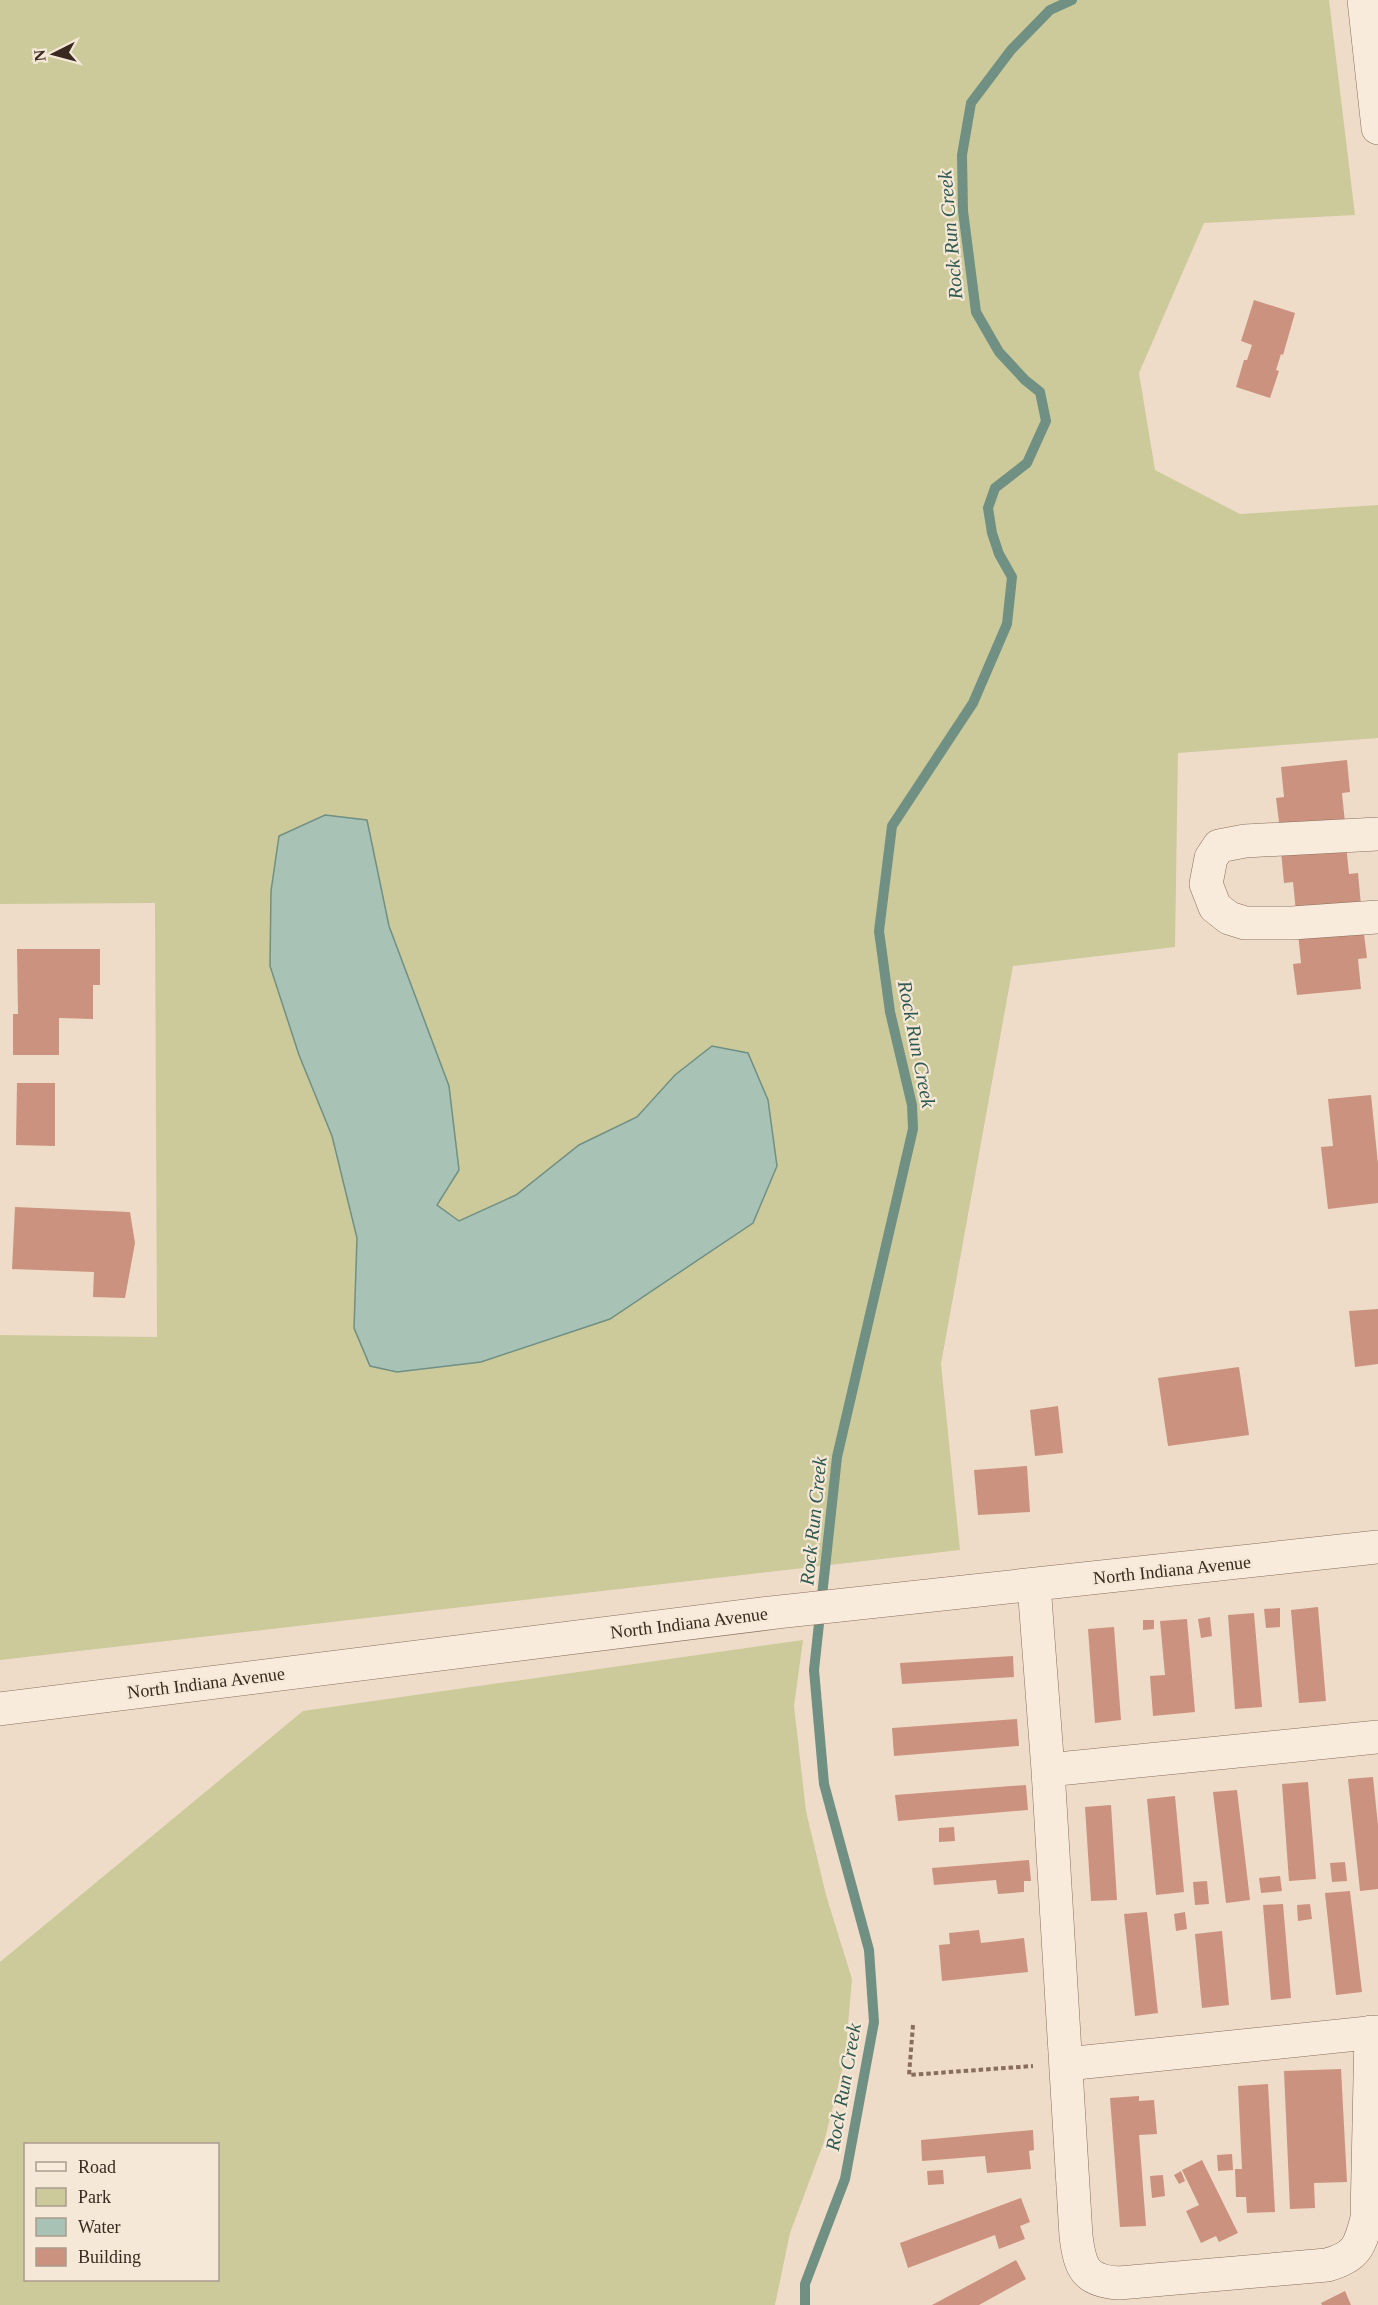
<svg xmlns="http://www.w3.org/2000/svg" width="1378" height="2305" font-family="'Times New Roman',serif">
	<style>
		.green { fill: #ccca9b; fill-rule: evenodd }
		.water { fill: #a9c2b6; stroke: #6f9083; stroke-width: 1.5 }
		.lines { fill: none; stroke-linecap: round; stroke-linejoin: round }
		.stream { stroke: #6f9083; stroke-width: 10 }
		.building { fill: #cb927f }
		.minor-casing { stroke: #896e5d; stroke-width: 34 }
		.path { stroke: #896e5d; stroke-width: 4; stroke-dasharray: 4.5 3; stroke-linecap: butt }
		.minor { stroke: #f8ebdb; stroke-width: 33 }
		.labels { text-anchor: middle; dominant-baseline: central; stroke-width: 4.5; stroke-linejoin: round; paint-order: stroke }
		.street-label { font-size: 18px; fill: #3a2920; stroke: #f5e8d7 }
		.water-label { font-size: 20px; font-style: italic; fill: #305950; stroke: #f5e8d7 }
	</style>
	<rect width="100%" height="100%" fill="#eedcc8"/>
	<path class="green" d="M0 0H1329L1355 215 1204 223 1139 373 1155 470 1240 514 1378 505V738L1178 753 1175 947 1013 966 941 1364 960 1550 0 1660V1335L157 1337 155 903 0 904ZM367 820 389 926 449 1086 459 1170 437 1205 459 1221 516 1195 579 1145 637 1117 675 1075 481 1362 354 1328 357 1238 332 1136 299 1055 270 966Z
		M803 1640 794 1706 806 1811 826 1895 852 1979 845 2058 824 2142 790 2233 775 2305H0V1962L303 1711ZM26 2144H218V2280H26Z"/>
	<path class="water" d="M325 815 367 820 389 926 449 1086 459 1170 437 1205 459 1221 516 1195 579 1145 637 1117 675 1075 712 1046 748 1053 768 1100 777 1166 753 1223 610 1319 481 1362 397 1372 370 1366 354 1328 357 1238 332 1136 299 1055 270 966 271 891 279 836Z"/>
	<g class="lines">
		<path class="stream" d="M805 2305V2284L845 2179 874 2022 869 1950 824 1784 814 1670 837 1457 913 1129 912 1105 890 1012 879 931 892 826 973 703 1007 624 1012 577 999 554 992 533 988 508 995 488 1027 463 1046 421 1040 392 1025 380 999 352 976 312 963 211 962 155 971 103 1011 50 1050 10 1072 0"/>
	</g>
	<path class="building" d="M1254 300 1295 313 1283 355 1281 354 1276 370 1279 371 1270 398 1236 387 1244 360H1247L1252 345 1241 341Z
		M1347 760 1350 792 1342 793 1345 823 1280 830 1276 798 1284 797 1281 767Z
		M1346 844 1349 874 1358 873 1361 905 1296 912 1293 882 1284 883 1281 851Z
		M1363 926 1367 958 1358 959 1361 989 1297 995 1293 964 1301 963 1298 933Z
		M17 949H100V985H93V1019L59 1018V1055H13V1014H18Z
		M17 1083H55V1146L16 1145Z
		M1371 1095 1378 1164V1203L1328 1209 1321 1147 1333 1146 1328 1099Z
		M15 1207 130 1212 135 1243 125 1298 93 1297 94 1272 12 1269Z
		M1378 1309V1364L1355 1367 1349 1311Z
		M1239 1367 1249 1435 1168 1446 1158 1378Z
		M1058 1406 1063 1453 1035 1456 1030 1410Z
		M1027 1466 1030 1512 978 1515 974 1470Z
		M1318 1607 1326 1701 1299 1703 1291 1610Z
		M1280 1608V1627L1266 1628 1264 1609Z
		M1254 1613 1262 1707 1235 1709 1228 1615Z
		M1210 1617 1212 1636 1201 1638 1198 1619Z
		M1187 1619 1195 1712 1153 1716 1150 1676 1165 1675 1160 1621Z
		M1143 1620H1154V1629L1143 1630Z
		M1114 1627 1121 1720 1095 1723 1088 1629Z
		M1013 1656 1014 1677 902 1684 900 1663Z
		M1017 1719 1019 1746 894 1756 892 1728Z
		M1373 1777 1378 1825V1889L1360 1891 1348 1779Z
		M1308 1782 1316 1879 1289 1881 1282 1784Z
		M1026 1785 1028 1810 898 1821 895 1795Z
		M1237 1790 1250 1900 1226 1903 1213 1792Z
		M1175 1796 1184 1892 1156 1895 1147 1799Z
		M1111 1805 1117 1900 1091 1901 1085 1807Z
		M954 1827 955 1841 939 1842V1828Z
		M1029 1860 1031 1881H1024V1892L998 1894 996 1880 934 1885 932 1868Z
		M1345 1862 1347 1881 1332 1882 1330 1863Z
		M1280 1876 1282 1891 1261 1893 1259 1878Z
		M1207 1881 1209 1904 1195 1905 1193 1882Z
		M1350 1891 1362 1992 1336 1995 1325 1893Z
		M1283 1904 1291 1998 1271 2000 1263 1905Z
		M1310 1904 1312 1919 1298 1921 1297 1905Z
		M1147 1912 1158 2013 1135 2016 1124 1914Z
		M1185 1912 1187 1929 1176 1931 1174 1914Z
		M979 1930 981 1943 1024 1938 1028 1972 942 1981 939 1945 950 1944 949 1933Z
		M1222 1931 1229 2005 1202 2008 1195 1934Z
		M1341 2069 1347 2182 1314 2183 1315 2208 1290 2209 1284 2071Z
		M1268 2084 1275 2212 1247 2213 1246 2197H1236L1235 2169H1242L1238 2086Z
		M1139 2096V2101L1154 2100 1157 2134 1139 2135 1146 2226 1120 2227 1110 2098Z
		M1033 2130 1034 2150 1029 2151 1031 2169 987 2173 985 2156 922 2161 921 2140Z
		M1232 2154 1233 2170 1218 2171 1217 2155Z
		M1202 2160 1238 2233 1219 2242 1216 2236 1201 2243 1186 2211 1199 2205 1182 2170Z
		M943 2170 944 2184 928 2185 927 2171Z
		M1181 2171 1185 2181 1179 2184 1174 2175Z
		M1163 2175 1165 2196 1152 2198 1150 2176Z
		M1021 2198 1030 2222 1020 2226 1025 2239 999 2249 995 2235 908 2268 900 2243Z
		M1016 2260 1026 2279 979 2305H932Z
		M1345 2291 1351 2305H1322L1321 2303Z"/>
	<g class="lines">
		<g class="minor-casing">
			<path id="minor" d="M1364 0 1378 128
				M1378 834 1245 841 1219 846 1211 858 1206 884 1215 907 1229 918 1245 923H1292L1378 917
				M1034 1585 1048 1770 1076 2236C1080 2268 1085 2281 1119 2283L1327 2265C1356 2257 1360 2247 1367 2218L1371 2032
				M0 1709 778 1612 1378 1547
				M1048 1770 1378 1737
				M1066 2064 1378 2032"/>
		</g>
		<path class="path" d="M913 2025 909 2075 1033 2066"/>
		<use href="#minor" class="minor"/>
	</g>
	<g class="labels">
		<g class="street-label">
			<text transform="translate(1172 1570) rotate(-6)">North Indiana Avenue</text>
			<text transform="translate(689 1623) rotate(-7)">North Indiana Avenue</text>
			<text transform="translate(206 1683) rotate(-7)">North Indiana Avenue</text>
		</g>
		<g class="water-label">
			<text transform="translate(950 235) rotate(-95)">Rock Run Creek</text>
			<text transform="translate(917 1044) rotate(79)">Rock Run Creek</text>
			<text transform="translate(813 1521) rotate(-84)">Rock Run Creek</text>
			<text transform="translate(843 2087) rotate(-80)">Rock Run Creek</text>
		</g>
	</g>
	<rect x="24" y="2143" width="195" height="138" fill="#f5e8d7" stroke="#aa9c8e" stroke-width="1.5"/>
	<rect x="36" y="2162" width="30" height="9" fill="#f8ebdb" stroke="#aa9c8e" stroke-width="1.5"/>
	<text x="78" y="2173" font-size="18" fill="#3a2920">Road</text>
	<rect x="36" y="2188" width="30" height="18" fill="#ccca9b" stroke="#aa9c8e" stroke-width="1.5"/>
	<text x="78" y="2203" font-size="18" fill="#3a2920">Park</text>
	<rect x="36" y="2218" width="30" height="18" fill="#a9c2b6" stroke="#aa9c8e" stroke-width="1.5"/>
	<text x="78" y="2233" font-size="18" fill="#3a2920">Water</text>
	<rect x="36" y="2248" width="30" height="18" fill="#cb927f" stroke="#aa9c8e" stroke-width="1.5"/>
	<text x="78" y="2263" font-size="18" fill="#3a2920">Building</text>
	<g transform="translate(54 54) rotate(264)" stroke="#f5e8d7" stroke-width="4.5" paint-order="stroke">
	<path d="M0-4.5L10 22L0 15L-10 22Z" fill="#3a2920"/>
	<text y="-9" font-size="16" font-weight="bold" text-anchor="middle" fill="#3a2920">N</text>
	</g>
</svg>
